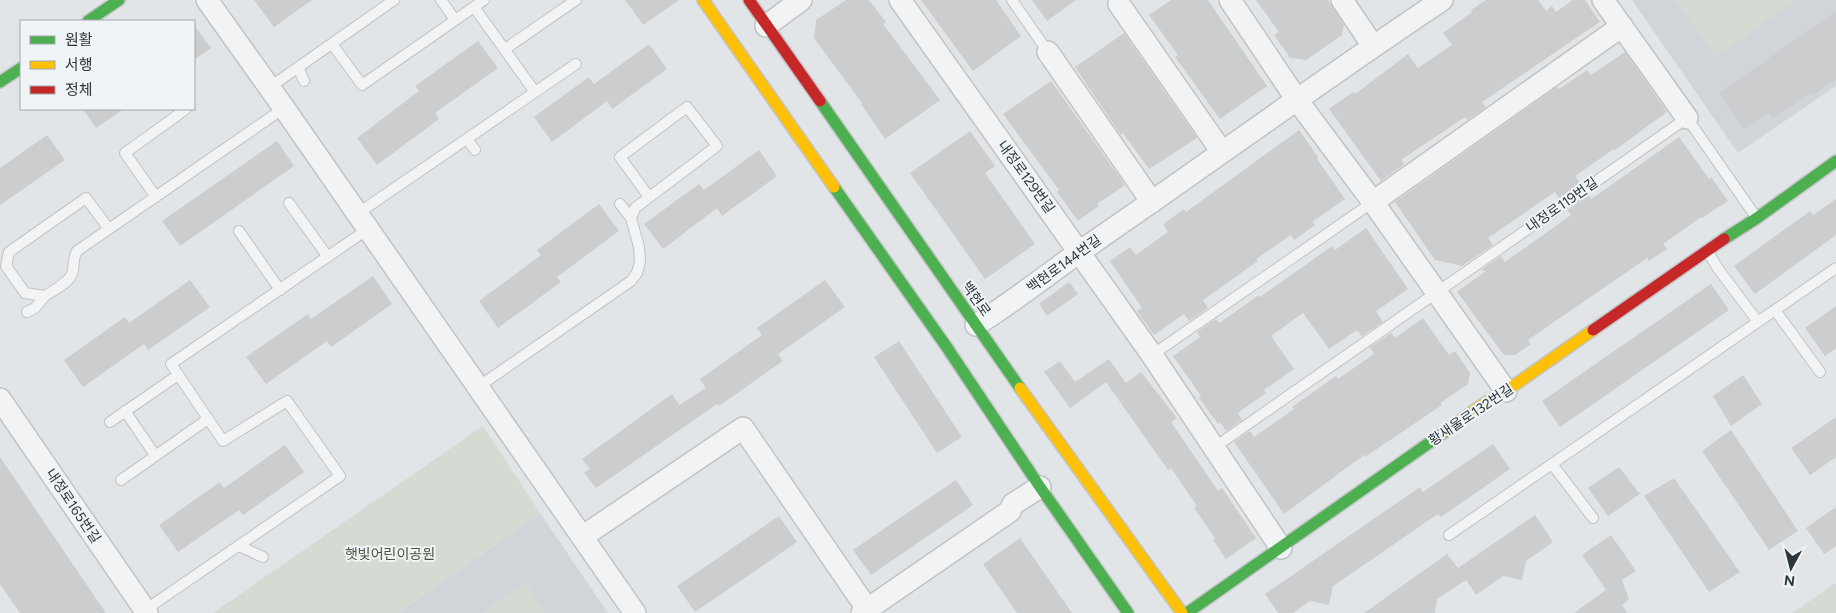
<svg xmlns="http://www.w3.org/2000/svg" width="1836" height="613" font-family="Figtree,'Noto Sans KR',sans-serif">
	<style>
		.built { fill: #d1d5da }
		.green { fill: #d5dad3 }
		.building { fill: #cbcdcf }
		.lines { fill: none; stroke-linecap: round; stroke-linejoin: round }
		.lane-casing { stroke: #c1c3c5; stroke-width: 12 }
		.street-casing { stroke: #c1c3c5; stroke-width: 24 }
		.fast-casing { stroke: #c1c3c5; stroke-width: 14 }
		.slow-casing { stroke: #c1c3c5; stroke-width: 14 }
		.jam-casing { stroke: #c1c3c5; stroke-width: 14 }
		.lane { stroke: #f1f3f4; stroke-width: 10 }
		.street { stroke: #f1f3f4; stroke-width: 21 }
		.fast { stroke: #4caf50; stroke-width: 11 }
		.slow { stroke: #ffc107; stroke-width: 11 }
		.jam { stroke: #c62828; stroke-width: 11 }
		.labels { text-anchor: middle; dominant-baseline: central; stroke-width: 4; stroke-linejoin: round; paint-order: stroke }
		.street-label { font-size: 14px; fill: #2b363e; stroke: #f0f4f6 }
		.park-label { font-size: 14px; fill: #47583a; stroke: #f0f4f6 }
	</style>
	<rect width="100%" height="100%" fill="#e2e5e7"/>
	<path class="built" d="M1632 0H1836V86L1738 153Z
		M540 513 608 613H398Z"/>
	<path class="green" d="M1675 0H1796L1716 57Z
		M483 426 540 513 398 613H213Z
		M525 583 546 613H482Z
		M1836 583V613H1792Z"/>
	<path class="building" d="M254 0H312L274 27Z
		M625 0H679L643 25Z
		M846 0H869L886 22 883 24 940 100 885 139 861 104 862 103 814 38 816 20Z
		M921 0H996L1021 36 973 71Z
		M1032 0H1076L1047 21Z
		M1171 0H1208L1267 86 1220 119 1175 57 1178 55 1149 15Z
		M1256 0H1328L1344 25 1342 35 1306 60 1290 58 1274 35 1279 32Z
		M1486 0H1538L1546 11 1552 6 1556 12 1573 0H1585L1600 22 1482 102 1486 107 1467 120 1465 117 1401 160 1404 164 1381 181 1329 109 1353 92 1355 94 1408 54 1418 68 1452 45 1443 33 1472 12 1471 10Z
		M1836 11V79L1813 95 1811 93 1772 119 1768 113 1744 129 1719 93Z
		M194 25 211 48 194 60Z
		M1124 33 1197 138 1149 169 1123 133 1121 135 1075 67Z
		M478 41 498 68 435 113 439 119 377 165 357 138 419 91 415 86Z
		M649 44 667 69 612 109 607 101 552 142 534 117 589 77 594 84Z
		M1625 52 1667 112 1615 150 1614 149 1575 176 1581 184 1559 198 1555 192 1488 238 1493 245 1462 266 1435 260 1395 202 1557 87 1559 89 1587 70 1591 75Z
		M1051 81 1125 185 1097 204 1099 206 1078 221 1057 192 1059 190 1003 114Z
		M83 109H124L96 128Z
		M1299 130 1318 157 1317 159 1345 199 1312 222 1315 225 1294 240 1291 235 1256 259 1258 261 1203 300 1208 308 1189 321 1184 314 1154 335 1137 311 1142 308 1110 261 1130 247 1136 255 1168 232 1163 224 1184 209 1186 212Z
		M970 131 995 166 985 173 1035 244 985 279 910 173Z
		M47 135 65 160 0 205V168Z
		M1679 137 1709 179 1711 177 1728 201 1702 218 1701 217 1663 244 1667 249 1649 261 1647 258 1528 340 1531 344 1515 355H1504L1457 292 1486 271 1481 270 1501 256 1505 262 1571 215 1567 210 1589 195 1591 199 1600 193Z
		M277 141 294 166 180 246 162 221Z
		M759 150 777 176 722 216 717 208 663 249 644 224 699 184 704 190Z
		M1836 199V235L1755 294 1734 266 1810 211 1813 215Z
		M599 204 619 231 557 277 561 282 498 328 479 301 541 255 537 250Z
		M1366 228 1408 289 1376 311 1383 322 1362 336 1357 330 1329 349 1303 313 1271 336 1294 369 1264 390 1266 393 1238 413 1242 420 1226 431 1220 422 1218 424 1199 398 1201 396 1173 356 1200 337 1197 332 1216 319 1219 323 1259 295 1260 297 1332 246 1335 250Z
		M373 276 392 304 331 347 327 341 266 384 246 357 308 314 311 319Z
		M190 280 210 307 148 350 144 344 83 387 64 360 125 317 129 323Z
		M825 280 845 307 778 354 783 361 719 406 717 404 596 488 584 473 590 469 582 459 672 394 679 405 706 388 700 379 762 335 757 328Z
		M1069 282 1078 294 1047 316 1039 304Z
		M1711 284 1729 310 1560 427 1542 401Z
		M1836 306V348L1825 356 1805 328Z
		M1423 318 1449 355 1455 351 1470 373 1468 384 1440 403 1442 405 1365 457 1364 455 1284 514 1234 442 1250 431 1254 437 1294 409 1292 407 1336 376 1338 379 1374 354 1370 347 1391 333 1395 338Z
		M899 341 962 437 937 453 874 357Z
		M1109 359 1126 383 1141 372 1177 418 1171 422 1218 491 1222 488 1256 538 1226 559 1213 540 1215 538 1194 508 1197 506 1171 468 1168 470 1106 382 1070 408 1044 372 1060 361 1075 382Z
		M1743 375 1762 404 1731 426 1713 396Z
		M1836 417V457L1810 475 1791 448Z
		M1731 430 1798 531 1769 550 1702 451Z
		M1493 444 1510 469 1441 517 1438 514 1333 586 1329 605 1310 601 1293 613H1278L1265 594 1420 487 1423 492Z
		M285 445 304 472 243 515 239 510 178 552 159 525 220 482 224 488Z
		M0 457 106 613H20L0 584Z
		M1619 467 1640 494 1608 516 1588 488Z
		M1674 478 1740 572 1709 592 1644 496Z
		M956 480 973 505 871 575 853 550Z
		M1836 507V546L1824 554 1806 528Z
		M1535 515 1553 542 1526 561 1522 580 1503 576 1476 595 1466 580 1437 599 1435 613H1364L1447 554 1458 568Z
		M779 516 797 542 695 612 677 586Z
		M1611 535 1636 571 1622 580 1629 599 1622 605 1627 613H1574L1606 590 1582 555Z
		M1020 538 1072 613H1017L983 564Z"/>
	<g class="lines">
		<g class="lane-casing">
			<path id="lane" d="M441 0 455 20
				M1012 0 1048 52
				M474 7 535 92
				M332 44 362 85 484 0
				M505 49 576 0
				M298 67 304 81
				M270 87 394 0
				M467 139 475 150
				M156 197 125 153 186 109
				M289 203 328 257
				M620 204 631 218
				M357 214 576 64
				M109 229 86 198 9 252 6 266 25 293 45 296C54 290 71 282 73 271 74 263 73 258 77 251L284 108
				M239 231 280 290
				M1707 251 1719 270 1758 322
				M1775 310 1820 372
				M27 312 35 308 45 296
				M1152 355 1373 202
				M478 387 631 281 637 273 640 262 639 247 631 218 635 208 717 146 687 107 620 157 649 197
				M125 411 155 455
				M110 422 178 375
				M1215 447 1687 118 1756 217
				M1552 464 1593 518
				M121 480 208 419
				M1449 535 1836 268
				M239 546 263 557
				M145 610 340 476 287 401 223 441 171 364 368 229"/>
		</g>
		<g class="street-casing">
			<path id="street" d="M207 0 284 108 635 613
				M900 0 1152 355 1281 548
				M1230 0 1297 100 1373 202 1506 391
				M1342 0 1373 46
				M1603 0 1687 118
				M1119 4 1222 152
				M766 26 801 0
				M1048 52 1152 202
				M1373 202 1622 26
				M976 325C1015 301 1050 272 1088 246 1206 165 1322 80 1442 0
				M0 399 147 613
				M582 537 743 428 870 613
				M862 613 1010 511 1013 504 1040 487"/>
		</g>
		<g class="fast-casing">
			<path id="fast" d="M88 21 119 0
				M0 82 21 68
				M820 101 1020 388
				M834 187 946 346 1040 487 1128 613
				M1724 239 1757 218 1836 161
				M1187 613 1446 431"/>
		</g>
		<g class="slow-casing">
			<path id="slow" d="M703 0 834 187
				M1020 388 1182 613
				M1446 431 1482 405 1506 391 1593 330"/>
		</g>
		<g class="jam-casing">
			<path id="jam" d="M749 0 820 101
				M1593 330 1724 239"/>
		</g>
		<use href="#lane" class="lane"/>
		<use href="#street" class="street"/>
		<use href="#fast" class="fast"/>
		<use href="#slow" class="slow"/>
		<use href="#jam" class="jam"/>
	</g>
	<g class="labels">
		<g class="street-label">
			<text transform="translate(1026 177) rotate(54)">내정로129번길</text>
			<text transform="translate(1562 205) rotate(-35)">내정로119번길</text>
			<text transform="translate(1064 264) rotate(-36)">백현로144번길</text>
			<text transform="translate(976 299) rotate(55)">백현로</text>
			<text transform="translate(1471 415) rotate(-34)">황새울로132번길</text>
			<text transform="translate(73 506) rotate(56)">내정로165번길</text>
		</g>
		<g class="park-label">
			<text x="390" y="554">햇빛어린이공원</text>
		</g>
	</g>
	<rect x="20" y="20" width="175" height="90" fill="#f0f4f6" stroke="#a1a8ac"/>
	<rect x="30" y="36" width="25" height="8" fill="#4caf50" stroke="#a1a8ac"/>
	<text x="65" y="45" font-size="15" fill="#2b363e">원활</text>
	<rect x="30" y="61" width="25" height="8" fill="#ffc107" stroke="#a1a8ac"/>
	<text x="65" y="70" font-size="15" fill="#2b363e">서행</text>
	<rect x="30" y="86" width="25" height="8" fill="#c62828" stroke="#a1a8ac"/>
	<text x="65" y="95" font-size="15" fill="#2b363e">정체</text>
	<g transform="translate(1791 568) rotate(187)" stroke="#f0f4f6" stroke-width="4" paint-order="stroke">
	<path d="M0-4L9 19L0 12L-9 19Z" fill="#2b363e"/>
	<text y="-8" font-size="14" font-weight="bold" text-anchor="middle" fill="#2b363e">N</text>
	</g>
</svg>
